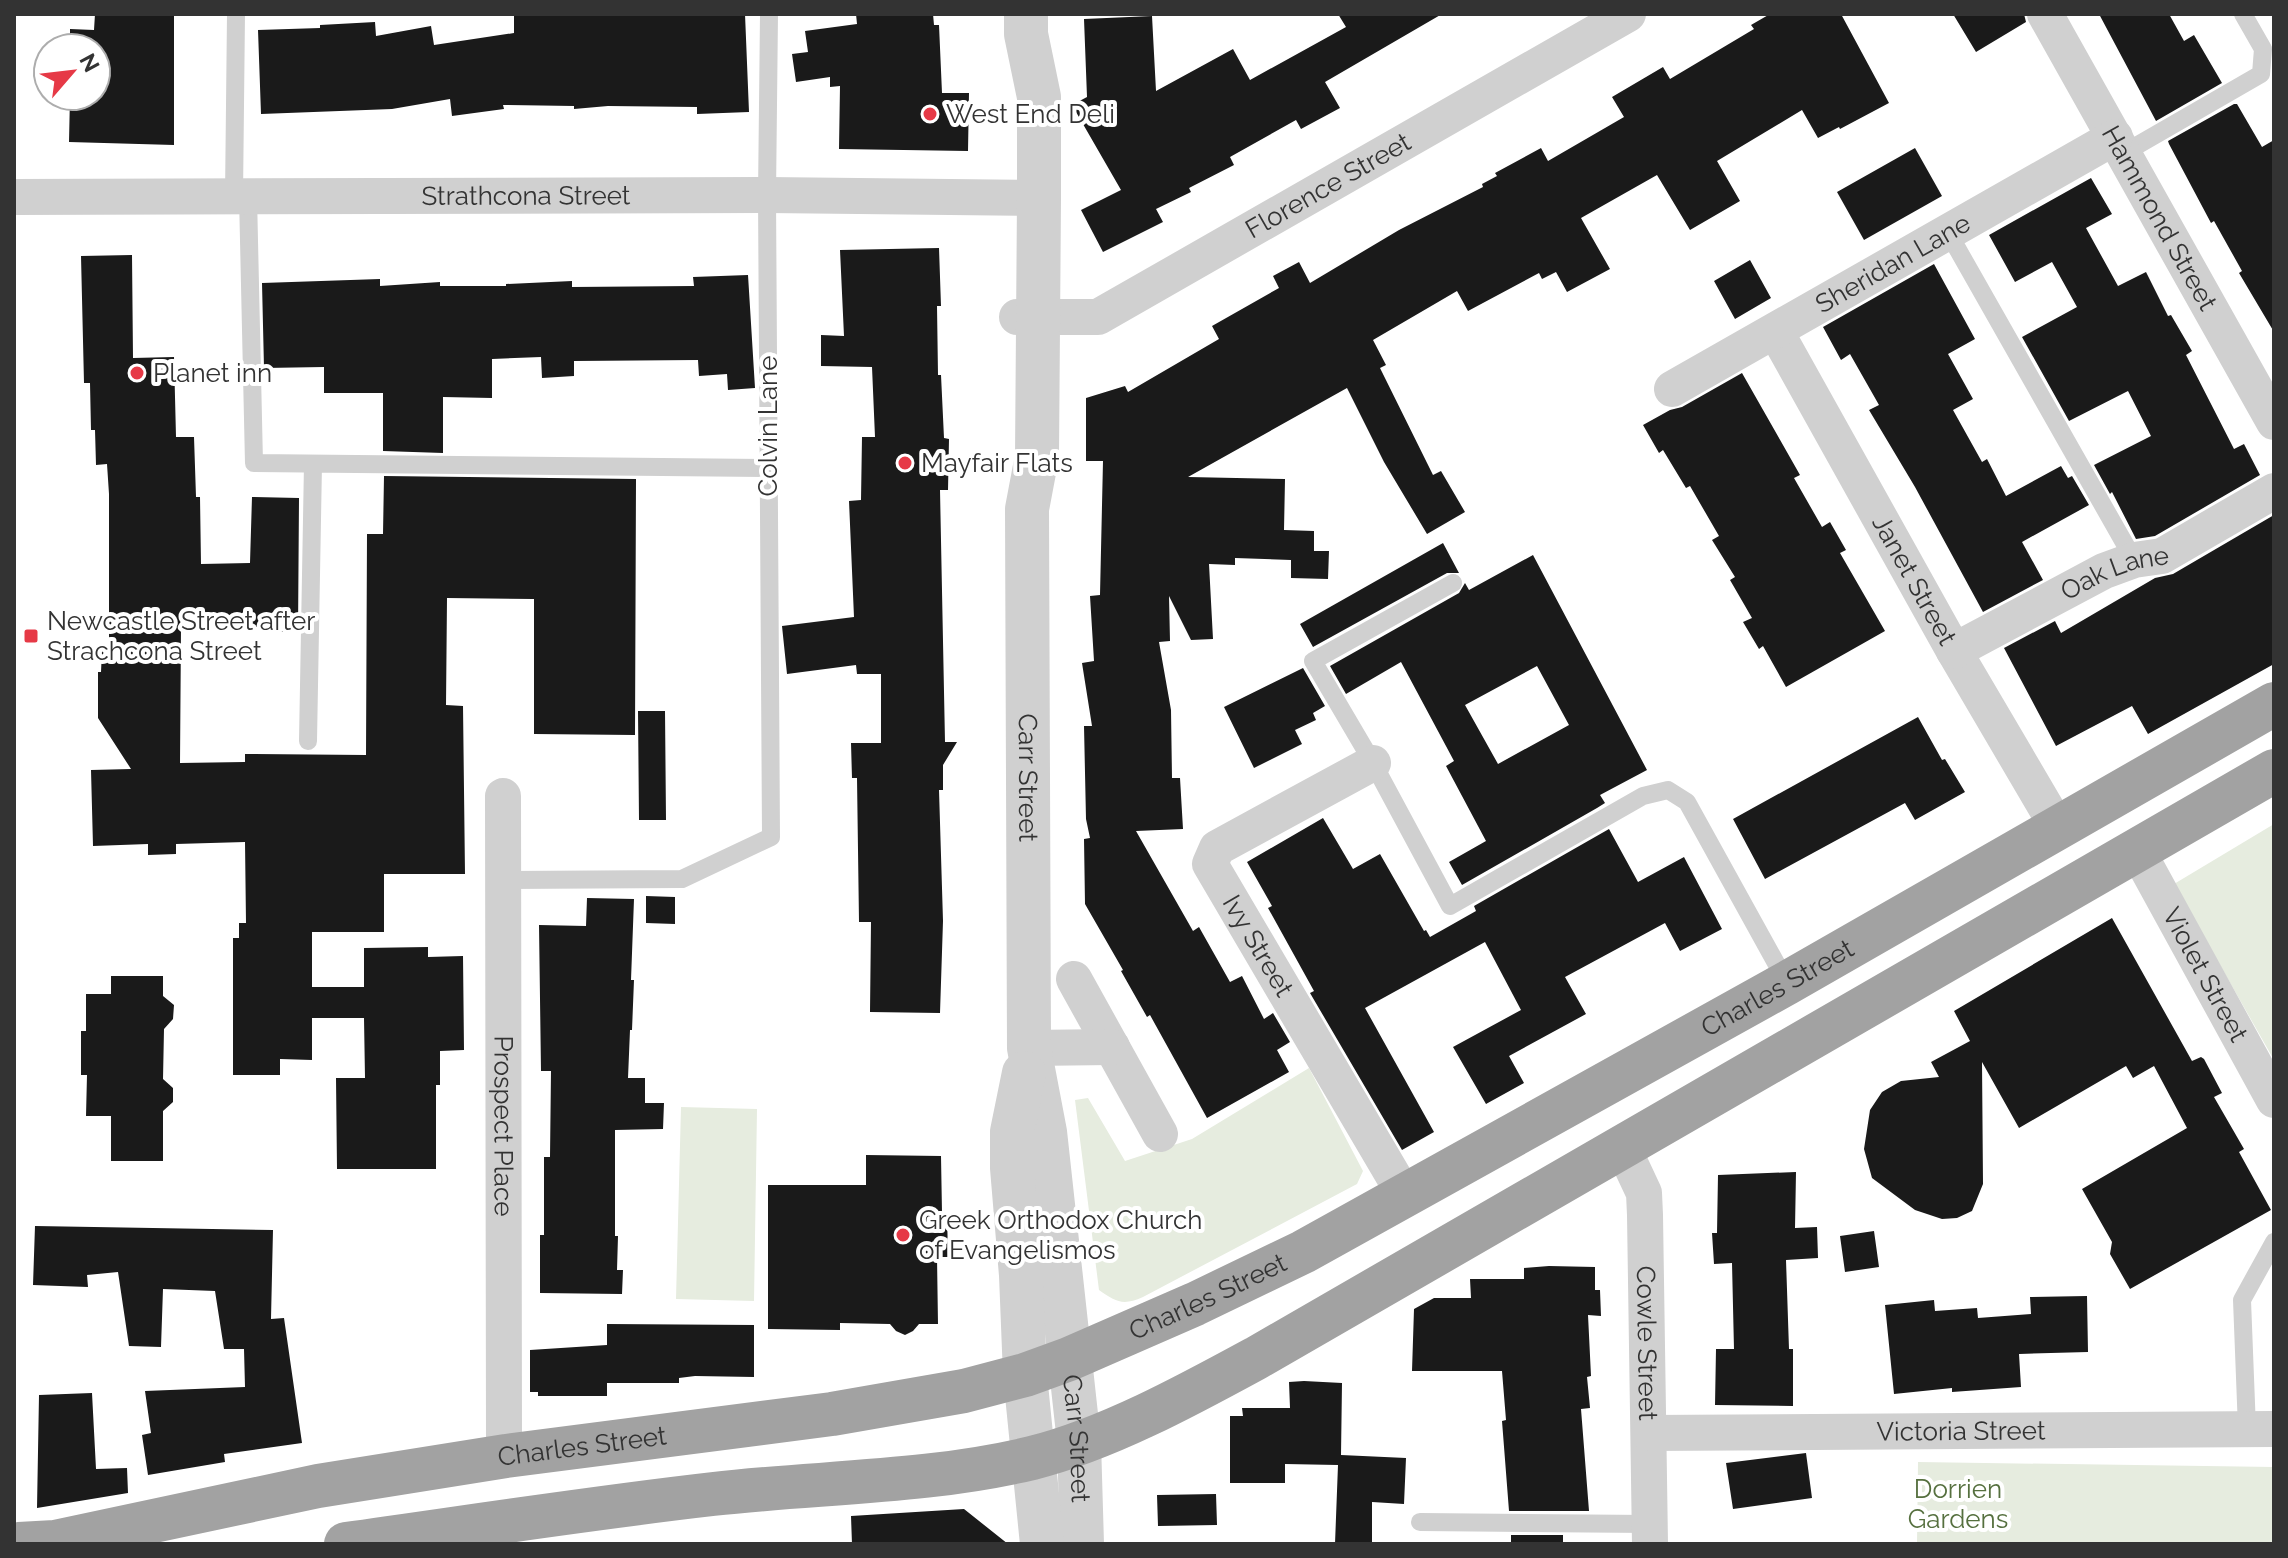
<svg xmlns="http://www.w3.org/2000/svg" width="2288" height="1558" font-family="Raleway,sans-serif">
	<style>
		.green { fill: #e6ecdf }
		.building { fill: #1a1a1a; fill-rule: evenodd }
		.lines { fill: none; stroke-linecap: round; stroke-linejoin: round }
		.service { stroke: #d0d0d0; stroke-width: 18 }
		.minor { stroke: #d0d0d0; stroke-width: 36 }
		.tertiary { stroke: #d0d0d0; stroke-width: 44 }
		.trunk { stroke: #a2a2a2; stroke-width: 44 }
		.poi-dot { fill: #e63946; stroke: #fff; stroke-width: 3 }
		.labels { text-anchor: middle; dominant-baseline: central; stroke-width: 8; stroke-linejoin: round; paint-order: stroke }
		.poi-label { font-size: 26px; fill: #333; stroke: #fff; text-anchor: start }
		.street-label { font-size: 26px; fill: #333; stroke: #fff }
		.park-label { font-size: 26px; fill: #56703f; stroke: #fff }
	</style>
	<rect width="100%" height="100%" fill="#fff"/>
	<path class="green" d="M2274 824V1060L2174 884Z
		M1309 1068 1363 1171 1357 1184 1143 1297C1123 1306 1116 1302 1099 1290L1075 1100 1088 1098 1125 1161 1192 1139Z
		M681 1107 757 1109 754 1301 676 1299Z
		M1918 1462 2274 1467V1544H1917Z"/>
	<path class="building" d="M95 14H174V145L69 142 70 96H96V48H70V29L94 30Z
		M514 14H745L749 112 697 114V107L608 106 574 109V106L503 105 504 109 452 116 450 99 392 109 261 114 258 30 320 28V25L375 22 376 36 431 26 434 45 514 33Z
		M856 14H933L934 25H939L942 93H969L968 151 839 149 840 86 830 87V77L796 82 792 54 808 52 805 31 857 24Z
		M1338 14H1442L1325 82 1340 108 1301 129 1296 120 1230 157 1234 165 1189 188 1191 192 1156 209 1163 222 1103 252 1081 210 1121 190 1072 105 1087 97 1084 19 1152 16 1156 91 1233 49 1250 80 1346 27Z
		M1770 14H1841L1889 103 1840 129 1839 127 1818 138 1802 110 1717 161 1740 201 1690 230 1657 175 1581 218 1610 269 1567 292 1556 272 1542 279 1539 273 1468 311 1457 291 1373 340 1386 365 1380 368 1433 475 1441 471 1465 512 1427 534 1384 462 1347 388 1188 477 1285 479 1284 530 1314 531V551H1329L1328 579 1291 578V560L1235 558V565L1209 564 1213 639 1191 640 1169 596 1170 641 1159 642 1171 710 1172 778H1180L1183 829 1136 831 1193 931 1199 927 1230 982 1242 976 1264 1019 1273 1013 1290 1042 1277 1050 1289 1072 1207 1118 1150 1015 1147 1017 1121 971 1123 970 1085 904 1084 839 1090 838 1086 819 1084 726H1092L1082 663 1094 661 1090 596 1100 595 1103 461H1086V398L1125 386 1128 392 1219 339 1212 326 1279 288 1273 276 1299 262 1310 283 1399 230 1483 187 1482 184 1497 176 1495 173 1541 148 1548 161 1624 117 1612 97 1663 67 1670 79 1754 29 1751 25Z
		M1953 14H2024L2026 22 1976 52Z
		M2099 14H2169L2184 41 2194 35 2222 83 2156 121Z
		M2234 104H2237L2262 147 2274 140V332L2239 273 2242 271 2214 221 2211 223 2169 144 2168 141Z
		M1915 148 1942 196 1864 240 1837 192Z
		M2091 178 2112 214 2086 228 2118 286 2146 272 2168 316 2171 315 2192 351 2186 355 2234 449 2244 444 2260 475 2155 536 2136 539 2112 492 2110 494 2094 465 2151 436 2128 391 2069 421 2022 337 2077 307 2052 262 2015 282 1989 235Z
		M939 248 941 306H937L938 375H941L944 438 949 439 948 490H940L945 742H957L943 765V790H939L943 921 940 1013 870 1012 871 922H859L857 778H852L851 743H881V674H857L856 665 787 674 782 626 854 617 849 501 861 500 862 437H875L872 367 821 366V335L844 336 840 250Z
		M132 255 133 358 174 357 176 437H194L196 497H200L201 564 250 563 252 497 299 498 298 632 259 631V627H181L180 763 245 762V754L366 755 367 534H383L384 476 636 479 635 735 534 734V599L447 598 446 705 463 706 465 874H384V932H312V987H364V948L428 947V957L463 956 464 1050 440 1051V1085H436V1169H337L336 1078H365L364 1018H312V1060L280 1059V1075H233V938H239V923H246L245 842 176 844V854L148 855V844L93 846 91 770 131 769 98 718V672H101L102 650H109V494L107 464 96 465 95 430H91L90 383H84L81 256Z
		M1750 260 1771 298 1735 319 1714 281Z
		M1934 264 1975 339 1948 354 1973 399 1953 410 1982 462 1987 459 2006 496 2061 466 2068 478 2072 476 2089 505 2022 542 2043 580 1983 612 1915 487 1869 410 1879 405 1850 354 1841 360 1823 327Z
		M748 275 755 388 728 390 727 374 699 376 698 360 574 361V376L542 378 541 357 492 359V398L443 397V453L383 451V393H324V367L264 368 262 283 380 279V286L440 282V286H506V284L572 281V287L694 286 693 277Z
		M1742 373 1800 475 1794 478 1822 527 1830 522 1846 550 1840 553 1885 631 1786 687 1763 646 1759 649 1743 622 1752 618 1730 580 1735 577 1712 540 1719 536 1690 486 1686 488 1663 450 1659 453 1643 425 1670 410 1682 407Z
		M2274 515V664L2148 734 2132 706 2056 746 2004 648 2055 621 2061 633 2155 578 2173 574Z
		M1443 543 1459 573H1447L1313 647 1300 624Z
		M1533 555 1647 770 1600 795 1605 803 1597 808 1462 885 1449 862 1486 841 1446 766 1454 761 1401 662 1346 694 1330 666 1459 593 1465 583 1469 590ZM1537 666 1569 725 1498 764 1465 705Z
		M1303 668 1325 706 1313 713 1316 720 1295 730 1302 744 1254 768 1224 707Z
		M638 711H665L666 820H639Z
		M1918 717 1942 760 1945 759 1965 792 1915 820 1905 803 1765 879 1733 819Z
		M1323 818 1353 869 1380 854 1424 931 1426 930 1430 937 1476 911 1474 906 1609 829 1638 882 1684 857 1722 929 1680 951 1665 923 1565 977 1586 1014 1509 1056 1524 1083 1486 1104 1453 1047 1521 1010 1485 942 1365 1008 1434 1132 1402 1150 1310 993 1314 991 1268 908 1272 906 1247 862Z
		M646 896 675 897V924L646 923Z
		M587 898 634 899 631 980H634L632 1030H630L628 1078H645V1103H664L663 1129 615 1130V1236H618L617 1270H623L622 1294 540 1293V1235H544V1157H550L551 1071H541L539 925 586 926Z
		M2112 918 2192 1061 2201 1057 2204 1059 2222 1093 2214 1097 2244 1149 2239 1152 2271 1210 2130 1289 2110 1254 2112 1242 2082 1189 2187 1128 2154 1066 2133 1078 2126 1066 2019 1128 1982 1062 1983 1184 1972 1211 1957 1218 1942 1219 1915 1210 1872 1178 1864 1149 1870 1110 1882 1092 1901 1081 1939 1077 1931 1062 1970 1041 1954 1011Z
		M111 976H163V996L174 1005 173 1019 164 1029 163 1079 173 1088V1102L163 1111V1161H111V1116H86L87 1075H81V1031H86V994H111Z
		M866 1155 941 1156 942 1213H947L948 1257H937L938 1324H919L913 1331 905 1335 896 1331 890 1324 840 1323V1330L768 1329V1185H866Z
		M1796 1172 1795 1228 1817 1227 1818 1258 1786 1260 1789 1349H1793V1406L1715 1405 1716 1349H1734L1732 1263 1714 1264 1712 1233H1717L1718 1175Z
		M35 1226 273 1230 271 1319 284 1318 302 1443 224 1454 225 1462 148 1475 142 1435 151 1433 145 1391 245 1387 244 1349H224L215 1291 163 1289 161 1347 129 1346 118 1272 87 1275 88 1287 33 1285Z
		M1874 1231 1879 1267 1845 1272 1840 1236Z
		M1549 1266 1595 1267V1290H1600L1601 1316 1588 1315 1591 1376 1587 1377 1590 1408 1581 1409 1589 1511H1509L1502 1421 1506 1420 1502 1371H1412L1414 1309 1434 1298H1471L1470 1279H1524V1268Z
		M2087 1296 2088 1352 2019 1354 2021 1387 1952 1392V1388L1894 1394 1885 1305 1934 1300 1935 1311 1977 1308 1978 1318 2031 1314 2030 1297Z
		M607 1324 754 1325V1377L695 1376 679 1378V1383H607V1396H538V1392H530V1350L607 1345Z
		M1304 1381 1342 1383 1341 1455 1406 1458 1404 1504 1372 1502V1544H1335L1338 1465 1285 1464V1483H1230V1416H1243L1242 1408H1290L1289 1382Z
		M92 1393 96 1469 127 1468 128 1493 37 1508 39 1395Z
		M1806 1453 1812 1498 1733 1509 1726 1463Z
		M1216 1494 1217 1525 1158 1526 1157 1495Z
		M964 1509 1008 1544H852L851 1516Z
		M1511 1535H1563V1544H1511Z"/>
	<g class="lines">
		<path class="service" d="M2243 14 2263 49 2261 74
			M2124 153 2261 74
			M234 196 236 14
			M248 196 254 463 768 468
			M1949 234 2134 560
			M1453 583 1313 661 1373 763 1450 906 1643 796 1668 790 1687 802 1787 983
			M308 741 313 464
			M503 880 682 879 771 837 767 195 769 14
			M2247 1429 2242 1300 2274 1242
			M1420 1522 1650 1524"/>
		<g class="minor">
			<path id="s1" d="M2045 14 2274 422"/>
			<path id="s2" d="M14 197 767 195 1039 198"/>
			<path id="s3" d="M1017 317H1098L1628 14"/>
			<path id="s4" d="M1776 332 1954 651 2058 828"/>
			<path id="s5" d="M1672 389 2115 137"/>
			<path id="s6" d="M1954 651 2104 571 2134 560 2162 556 2274 491"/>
			<path id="s7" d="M1373 763 1217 848 1210 864 1404 1194"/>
			<path id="s8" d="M503 796 504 1438 506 1456"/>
			<path id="s9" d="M2137 850 2274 1100"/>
			<path d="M1074 979 1160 1134"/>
			<path d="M1029 1048 1112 1047"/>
			<path id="s10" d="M1622 1146 1644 1193 1645 1215 1650 1544"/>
			<path id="s11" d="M1649 1433 2274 1429"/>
		</g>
		<g class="tertiary">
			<path id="s12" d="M1026 14V34L1039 97V198L1037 456 1027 509 1029 1048 1045 1132 1079 1442 1082 1544"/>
			<path d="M1024 1073 1012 1132V1168L1021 1275 1025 1375 1042 1544"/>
		</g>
		<g class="trunk">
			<path id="s13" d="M19 1544 55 1542 318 1486 506 1456 832 1414 964 1391 1025 1375 1069 1359 1195 1304 1303 1252 1787 983 2274 704"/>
			<path d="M346 1544C468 1527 590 1508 713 1494 818 1482 928 1483 1032 1458 1108 1439 1190 1394 1258 1357L2274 771"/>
		</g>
	</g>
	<g class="poi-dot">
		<circle cx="930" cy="114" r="8"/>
		<circle cx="137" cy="373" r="8"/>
		<circle cx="905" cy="463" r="8"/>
		<rect x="23" y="628" width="16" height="16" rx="4"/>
		<circle cx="903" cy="1235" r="8"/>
	</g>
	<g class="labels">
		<g class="poi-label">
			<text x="946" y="114">West End Deli</text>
			<text x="153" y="373">Planet inn</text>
			<text x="921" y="463">Mayfair Flats</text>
			<text x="47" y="621">Newcastle Street after<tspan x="47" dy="30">Strachcona Street</tspan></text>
			<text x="919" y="1220">Greek Orthodox Church<tspan x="919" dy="30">of Evangelismos</tspan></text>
		</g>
		<g class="street-label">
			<text stroke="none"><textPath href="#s3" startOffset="346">Florence Street</textPath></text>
			<text stroke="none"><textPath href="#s2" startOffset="512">Strathcona Street</textPath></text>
			<text stroke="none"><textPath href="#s1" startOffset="234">Hammond Street</textPath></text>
			<text stroke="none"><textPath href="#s5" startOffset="254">Sheridan Lane</textPath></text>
			<text transform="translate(768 426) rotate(-90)">Colvin Lane</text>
			<text stroke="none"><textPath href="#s6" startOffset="180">Oak Lane</textPath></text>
			<text stroke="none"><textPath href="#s4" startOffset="284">Janet Street</textPath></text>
			<text stroke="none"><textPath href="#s12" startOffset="766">Carr Street</textPath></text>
			<text stroke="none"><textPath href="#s7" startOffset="290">Ivy Street</textPath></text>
			<text stroke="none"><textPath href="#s9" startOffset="142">Violet Street</textPath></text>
			<text stroke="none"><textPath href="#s13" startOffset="1868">Charles Street</textPath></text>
			<text stroke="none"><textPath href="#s8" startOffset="330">Prospect Place</textPath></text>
			<text stroke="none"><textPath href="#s13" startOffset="1220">Charles Street</textPath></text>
			<text stroke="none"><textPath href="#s10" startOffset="202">Cowle Street</textPath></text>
			<text stroke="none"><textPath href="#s11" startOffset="312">Victoria Street</textPath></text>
			<text stroke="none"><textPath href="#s12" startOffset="1430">Carr Street</textPath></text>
			<text stroke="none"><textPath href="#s13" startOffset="572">Charles Street</textPath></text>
		</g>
		<g class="park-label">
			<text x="1958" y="1489">Dorrien<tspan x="1958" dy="30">Gardens</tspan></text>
		</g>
	</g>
	<rect width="2288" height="1558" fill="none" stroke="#333333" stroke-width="32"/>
	<g transform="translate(72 72) rotate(62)"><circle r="38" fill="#ffffff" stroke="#adadad" stroke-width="2"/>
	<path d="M0-6L14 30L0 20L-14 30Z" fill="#e63946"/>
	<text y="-12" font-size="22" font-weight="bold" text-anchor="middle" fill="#333333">N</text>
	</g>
</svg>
